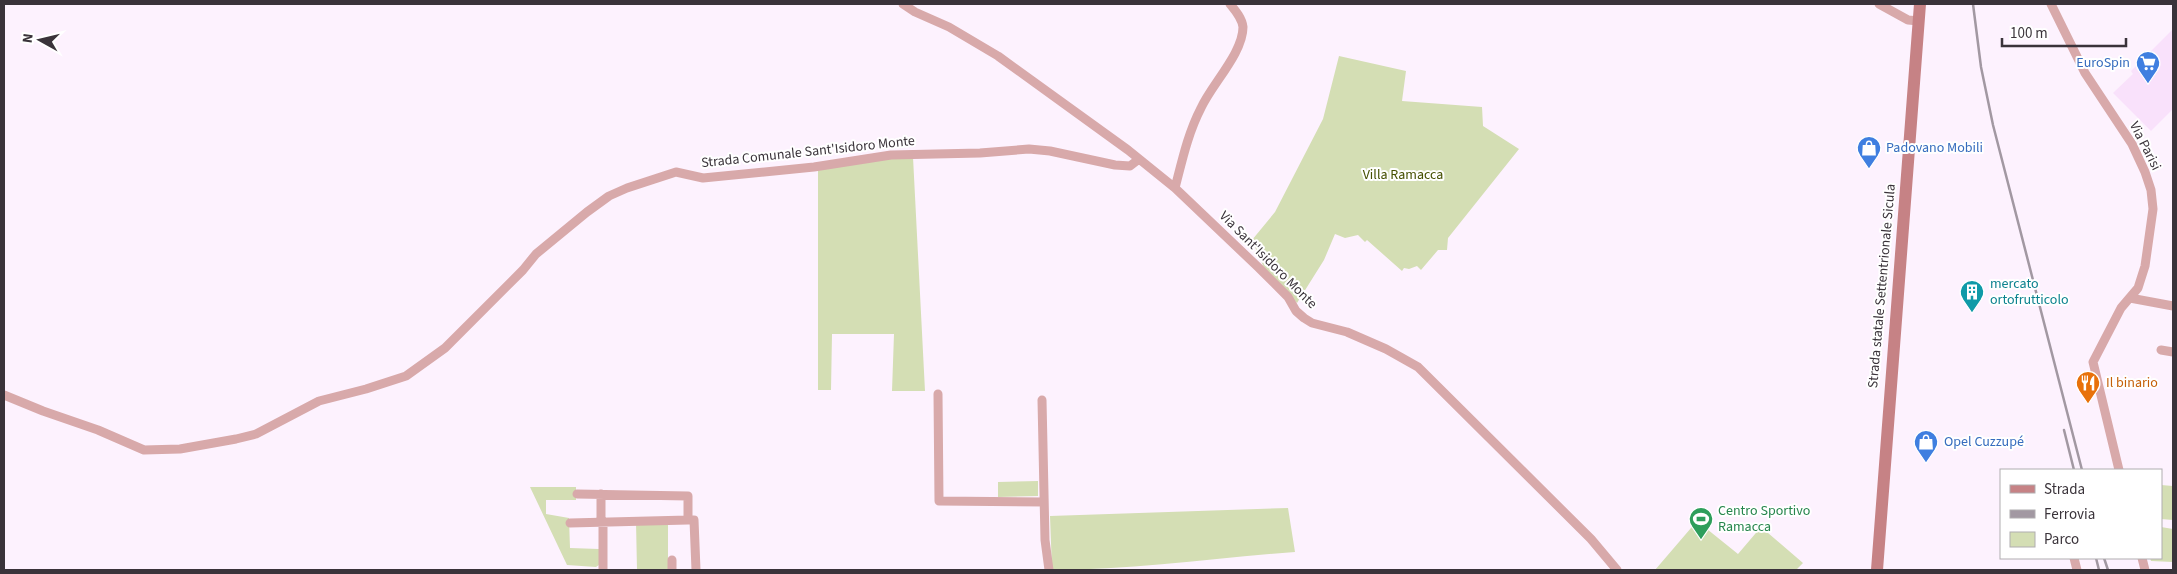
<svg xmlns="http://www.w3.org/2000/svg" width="2177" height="574" font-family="'Source Sans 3',sans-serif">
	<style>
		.built { fill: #f9e1fb }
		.green { fill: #d4deb4 }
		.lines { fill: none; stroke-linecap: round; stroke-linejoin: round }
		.minor { stroke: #d8a9aa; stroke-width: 9 }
		.secondary { stroke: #c68285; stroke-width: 12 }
		.rail { stroke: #a298a2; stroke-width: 2.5 }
		.labels { text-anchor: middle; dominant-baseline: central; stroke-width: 4; stroke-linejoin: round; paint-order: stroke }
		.shop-label { font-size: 14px; fill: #366cbe; stroke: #fff; text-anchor: start }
		.street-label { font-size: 14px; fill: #3a333a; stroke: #fff }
		.park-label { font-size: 14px; fill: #455000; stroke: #fff }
		.culture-label { font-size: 14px; fill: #0d838f; stroke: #fff; text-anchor: start }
		.food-label { font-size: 14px; fill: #c56008; stroke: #fff; text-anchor: start }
		.leisure-label { font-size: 14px; fill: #27864d; stroke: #fff; text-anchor: start }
	</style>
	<rect width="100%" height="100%" fill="#fdf2fe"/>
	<path class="built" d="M2173 29V109L2151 131 2113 93 2133 74 2131 71Z"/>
	<path class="green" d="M1339 56 1406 71 1402 101 1482 107 1483 126 1519 149 1448 238 1447 250H1438L1421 270 1417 266 1409 269 1404 268 1402 271 1367 240 1365 242 1358 235 1345 238 1335 234 1324 260 1297 303 1265 270 1252 240 1275 212 1323 119Z
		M913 157 925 391H892L894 334H832L831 390H818V168L870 159Z
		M1038 481V496L998 497V482Z
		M2161 485 2173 486V520L2161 519Z
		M530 487H576V500H546V514L569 518 570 548 599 549V565L596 567 567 565Z
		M1288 508 1295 552C1213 558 1133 570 1052 570L1050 516Z
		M1697 521 1738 554 1761 527 1803 563 1796 570H1655Z
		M636 522H668V570H637Z
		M2161 527 2173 529V562L2151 561 2150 558H2161Z"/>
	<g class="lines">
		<path class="minor" d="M903 4 915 12 949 27 998 56 1128 150 1175 188 1259 268 1288 297 1296 311 1304 318 1312 323 1347 332 1386 349 1418 367 1591 539 1617 570
			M1879 4 1908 20 1919 21
			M2051 4 2085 73 2132 144 2145 172 2151 190 2153 209 2145 266 2138 288 2121 308 2093 362 2119 470
			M1175 188C1182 161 1188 133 1201 108 1212 84 1243 53 1243 27 1242 18 1235 10 1230 4
			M2130 298 2173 306
			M2161 350 2173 352
			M938 394 939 501 1044 502
			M4 395 43 411 98 430 144 450 180 449 236 439 256 434 319 401 366 389 406 376 445 348 523 270 536 254 587 212 609 196 627 188 676 172 703 178 814 167 891 155 980 153 1029 149 1050 151 1115 165 1130 166 1139 159
			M1042 400 1045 540 1049 570
			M577 494 688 496V520H694L696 570
			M601 494V523
			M570 523 688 520
			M2074 558 2077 570
			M2142 558 2145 570
			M672 560V570
			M603 570V523"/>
		<path class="secondary" d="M1877 570 1920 4"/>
		<path class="rail" d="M1973 4 1981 67 1993 125 2082 470
			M2064 430 2074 470
			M2096 558 2099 570
			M2104 558 2108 570"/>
	</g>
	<defs>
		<g id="supermarket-pin" transform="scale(1.25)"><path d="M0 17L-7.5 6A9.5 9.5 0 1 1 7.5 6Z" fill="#3f7fe0" stroke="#fff"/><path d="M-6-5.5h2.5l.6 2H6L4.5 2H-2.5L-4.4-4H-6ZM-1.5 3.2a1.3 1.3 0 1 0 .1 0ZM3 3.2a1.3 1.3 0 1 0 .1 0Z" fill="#fff"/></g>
		<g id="shop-pin" transform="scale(1.25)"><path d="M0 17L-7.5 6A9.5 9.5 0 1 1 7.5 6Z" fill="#3f7fe0" stroke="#fff"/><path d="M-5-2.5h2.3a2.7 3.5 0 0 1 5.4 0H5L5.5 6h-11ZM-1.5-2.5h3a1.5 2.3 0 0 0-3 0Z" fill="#fff"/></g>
		<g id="building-pin" transform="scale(1.25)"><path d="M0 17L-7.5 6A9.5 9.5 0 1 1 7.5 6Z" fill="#0f9aa8" stroke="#fff"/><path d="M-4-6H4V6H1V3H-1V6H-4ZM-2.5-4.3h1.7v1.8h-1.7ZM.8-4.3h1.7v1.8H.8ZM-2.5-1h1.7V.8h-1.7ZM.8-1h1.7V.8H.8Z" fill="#fff"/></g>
		<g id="restaurant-pin" transform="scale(1.25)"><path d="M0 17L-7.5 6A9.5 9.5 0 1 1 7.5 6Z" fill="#e8710a" stroke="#fff"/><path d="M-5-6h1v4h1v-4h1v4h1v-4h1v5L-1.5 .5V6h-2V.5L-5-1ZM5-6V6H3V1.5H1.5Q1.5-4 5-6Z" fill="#fff"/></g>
		<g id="stadium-pin" transform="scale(1.25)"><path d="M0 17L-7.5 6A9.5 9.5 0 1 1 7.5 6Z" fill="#2e9e5b" stroke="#fff"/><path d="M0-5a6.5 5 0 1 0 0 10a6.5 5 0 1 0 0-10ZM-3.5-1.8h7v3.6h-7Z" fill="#fff"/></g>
	</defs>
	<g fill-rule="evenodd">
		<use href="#supermarket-pin" x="2148" y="63"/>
		<use href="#shop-pin" x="1869" y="148"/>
		<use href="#building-pin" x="1972" y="292"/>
		<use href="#restaurant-pin" x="2088" y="383"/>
		<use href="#shop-pin" x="1926" y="442"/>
		<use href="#stadium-pin" x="1701" y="519"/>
	</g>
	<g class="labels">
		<g class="shop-label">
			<text x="2130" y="63" text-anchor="end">EuroSpin</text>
			<text x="1886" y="148">Padovano Mobili</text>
			<text x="1944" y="442">Opel Cuzzupé</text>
		</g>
		<g class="street-label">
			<text transform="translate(2145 146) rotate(63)">Via Parisi</text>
			<text transform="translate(808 152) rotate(-6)">Strada Comunale Sant'Isidoro Monte</text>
			<text transform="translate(1268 260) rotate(45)">Via Sant'Isidoro Monte</text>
			<text transform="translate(1882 286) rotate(-85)">Strada statale Settentrionale Sicula</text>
		</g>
		<g class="park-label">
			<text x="1403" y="175">Villa Ramacca</text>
		</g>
		<g class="culture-label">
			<text x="1990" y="284">mercato<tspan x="1990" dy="16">ortofrutticolo</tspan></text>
		</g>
		<g class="food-label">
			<text x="2106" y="383">Il binario</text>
		</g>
		<g class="leisure-label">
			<text x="1718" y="511">Centro Sportivo<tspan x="1718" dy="16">Ramacca</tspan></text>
		</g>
	</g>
	<rect width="2177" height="574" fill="none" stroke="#3a333a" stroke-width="10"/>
	<rect x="2000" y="469" width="162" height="90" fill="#ffffff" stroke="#b0adb0"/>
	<rect x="2010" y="485" width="25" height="8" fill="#c68285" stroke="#b0adb0"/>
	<text x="2044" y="494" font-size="15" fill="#3a333a">Strada</text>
	<rect x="2010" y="510" width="25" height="8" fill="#a298a2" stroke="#b0adb0"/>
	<text x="2044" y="519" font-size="15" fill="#3a333a">Ferrovia</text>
	<rect x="2010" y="532" width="25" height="15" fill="#d4deb4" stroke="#b0adb0"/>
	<text x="2044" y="544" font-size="15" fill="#3a333a">Parco</text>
	<g transform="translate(40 40) rotate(278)" stroke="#ffffff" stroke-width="4" paint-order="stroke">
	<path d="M0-4L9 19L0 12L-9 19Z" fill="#3a333a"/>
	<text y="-8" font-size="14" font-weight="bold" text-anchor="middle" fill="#3a333a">N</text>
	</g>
	<path d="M2002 38v8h124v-8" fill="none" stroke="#3a333a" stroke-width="2.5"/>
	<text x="2010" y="38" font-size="15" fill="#3a333a" stroke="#ffffff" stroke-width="4" paint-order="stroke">100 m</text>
</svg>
